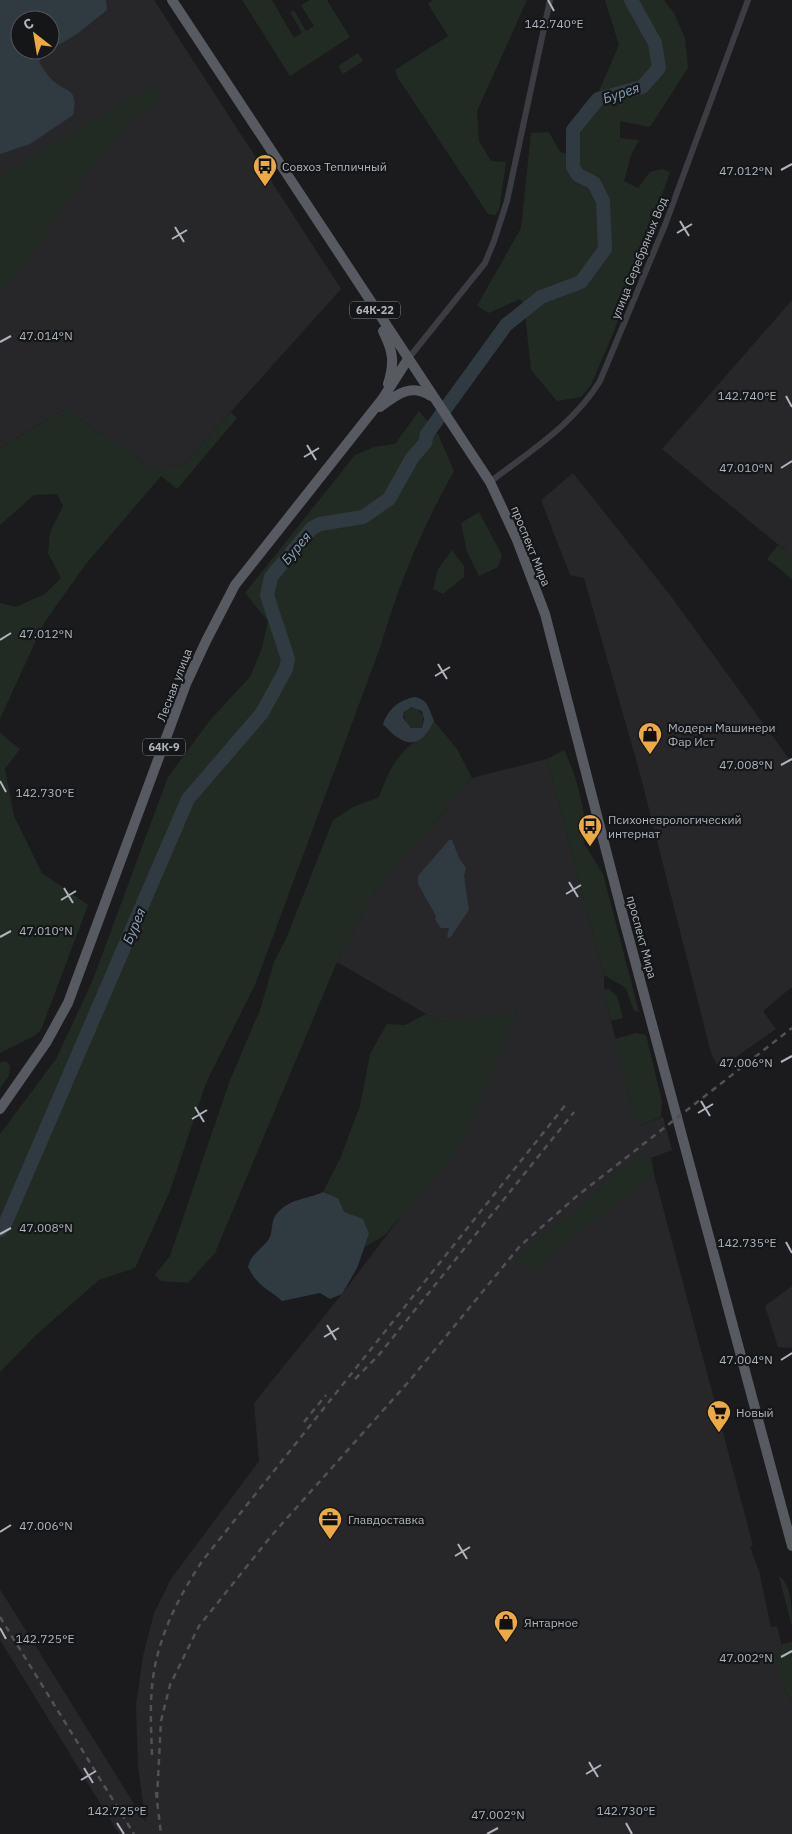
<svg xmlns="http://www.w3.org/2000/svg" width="792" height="1834" font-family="'IBM Plex Sans',sans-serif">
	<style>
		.built { fill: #27272a; fill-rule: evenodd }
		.green { fill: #222b23 }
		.water { fill: #303b41; fill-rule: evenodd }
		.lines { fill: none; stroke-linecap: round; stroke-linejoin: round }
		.river { stroke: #303b41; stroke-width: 14 }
		.minor { stroke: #3c3d42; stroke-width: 6 }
		.primary { stroke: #585a61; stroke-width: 10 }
		.rail { stroke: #4f5157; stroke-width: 2.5; stroke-dasharray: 6 5; stroke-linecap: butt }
		.ticks { fill: none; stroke: #aeb3bc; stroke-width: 2 }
		.labels { text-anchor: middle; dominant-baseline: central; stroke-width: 4.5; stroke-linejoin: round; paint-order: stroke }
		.shield { fill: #151618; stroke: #80848b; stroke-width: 1 }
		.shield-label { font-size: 11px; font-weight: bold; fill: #aeb3bc }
		.poi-label { font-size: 12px; fill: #aeb3bc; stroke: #151618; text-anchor: start }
		.street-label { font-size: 12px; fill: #aeb3bc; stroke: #151618 }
		.water-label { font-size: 14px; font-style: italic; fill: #86a2b5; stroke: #151618 }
		.ticks-label { font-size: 12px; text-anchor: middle; fill: #aeb3bc; stroke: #151618; stroke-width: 4.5; stroke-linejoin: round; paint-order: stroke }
	</style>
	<rect width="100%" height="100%" fill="#1b1b1d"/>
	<path class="built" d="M0 0H154L341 289 184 464 153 469 65 409 0 448ZM20 20H50V50H20Z
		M792 300V556L662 449Z
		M573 473 670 595 792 763V987L763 1011 776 1029 719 1069 711 1053 639 770 584 578 570 575 541 500Z
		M547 759 604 975V993L637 1126 663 1117 672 1150 651 1158 654 1174 753 1545 750 1547 759 1571 771 1627 777 1626 782 1647 779 1651 783 1685 792 1704V1834H119L0 1640V1589L146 1823 138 1767 136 1704 143 1656 154 1613 171 1579 259 1461 254 1403 342 1294 417 1195 517 1013 440 1022 337 962 367 905 399 858 433 824 472 778Z
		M792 1286V1348L778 1347 765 1306Z"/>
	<path class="green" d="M242 0H272L294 38 302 33 290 12 294 10 306 31 314 26 301 5 310 0H327L350 37 290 76Z
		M433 0H527L477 111 479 141 491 161 506 162 499 210 495 215 488 214 398 78 395 70 448 36 428 4Z
		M605 0H664L674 13 685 38 688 68 650 127 620 121V138L639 140 631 155 624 181 638 188 650 172 662 169 670 172 614 331 591 385 581 397 557 401 531 370 524 304 520 299 489 313 477 306 521 228 531 133 549 132 560 152 571 155 619 45Z
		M358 53 363 61 343 74 338 66Z
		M157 83V104L129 121 64 204 46 235 0 294V177Z
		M65 409 153 469 184 464 231 412 237 418 177 489 161 476 85 565 44 623 0 719V603L16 607 45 594 61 578 48 553 50 532 63 506 57 494 34 495 0 525V448Z
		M419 411 438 434 454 471C422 528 399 583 381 645L255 985 206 1083 170 1191 135 1268 99 1280 36 1335 0 1372V1134L56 1059 92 982 168 777 211 719 250 677 262 648 268 621 245 593 355 455 374 447 395 444Z
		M479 512 502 555 498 567 479 576 467 552 461 523Z
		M778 545 792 556V579L767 559Z
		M452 550 464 566V577L443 594 433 589 438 569Z
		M415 707 423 715 422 728H411C405 721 401 716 408 708Z
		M434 721 457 749 472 778 433 824 399 858 367 905 337 962 215 1253 188 1283 161 1281 155 1275 170 1256 230 1080 260 1010 274 962 286 939 333 820 353 807 379 797C386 777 395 756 413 743 425 734 427 736 434 721Z
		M0 733 20 749 5 769 14 816 42 873 88 905 41 1030 34 1036 0 1053Z
		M564 750C578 778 583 807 588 837L583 842 603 874 639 1012 634 1011 626 988 604 975 547 759Z
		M609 989 617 996 623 1018 611 1021 604 993V990Z
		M517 1012 460 1146 385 1235 365 1247 369 1234 343 1212 338 1198 323 1192 340 1159 360 1106 370 1054 387 1024 405 1025 426 1014 440 1022Z
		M636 1033 646 1035 662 1101 661 1117 637 1126 615 1039Z
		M6 1061 10 1066 9 1076 0 1088V1062Z
		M642 1157 651 1158 654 1174 551 1254 536 1273 516 1260 540 1237 576 1210 614 1173Z
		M779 1576C792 1585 792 1611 792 1627Z
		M792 1642V1704L783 1685 774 1655 781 1649 782 1644Z"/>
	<path class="water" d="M0 0H106L107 10 77 34 50 50V20H20V50H49L45 53 39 62C43 68 47 74 51 79 66 94 79 86 73 115L30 144 0 154Z
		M414 697C428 699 429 709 434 721 420 751 403 747 383 724 388 709 399 700 414 697ZM411 707 422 711 424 719 422 728H411L403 718 404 712Z
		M449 840H452L459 858 466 868 464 876 469 910 450 938 447 937 449 928H441L435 919 436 916 418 884V876Z
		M323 1192 338 1198 344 1212 363 1219 369 1234 357 1268 342 1294 330 1299 320 1293 282 1301C266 1287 258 1287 248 1267 250 1255 262 1249 269 1239 273 1232 271 1222 275 1216 288 1198 306 1200 323 1192Z"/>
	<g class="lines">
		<path class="river" d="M0 1230 5 1224 188 799 262 713 286 669 288 659 267 595 271 577 312 528 320 524 363 517 389 499 412 458 425 443 427 434 506 325 541 297 581 282 605 249 603 201 594 183 578 175 573 167V130L598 99 642 87 659 68 655 43 631 0"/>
		<path class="minor" d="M408 359 485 263 494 241 507 201 550 0
			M490 482C529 452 574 424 600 381L665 225 748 0"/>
		<path class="primary" d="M172 0 490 482 517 540 545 614 624 920 792 1546
			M383 331C393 351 395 362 388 384
			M380 407C397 394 411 383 431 396
			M0 1109 46 1043 68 1003 186 684 206 641 235 585 383 398 408 359"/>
		<path class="rail" d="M355 1379 378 1356 574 1112
			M304 1422 326 1395
			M0 1617 134 1834
			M152 1755C151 1725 149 1695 155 1666 163 1627 181 1593 203 1560L567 1103
			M156 1792 161 1834
			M157 1798 161 1721 170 1685 199 1626 272 1535 411 1379 520 1246 577 1196 792 1028"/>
	</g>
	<path class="ticks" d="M548 0 554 11M781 170 792 164M680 221 689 236M175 227 184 242M677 233 692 224M172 239 187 230M0 342 11 336M786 396 792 407M307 445 316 460M304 457 319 448M781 468 792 461M0 640 11 633M438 664 447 679M435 676 450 667M781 765 792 759M0 781 6 792M569 882 578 897M64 888 73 903M566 894 581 885M61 900 76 891M0 937 11 931M781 1062 792 1056M701 1101 710 1116M195 1107 204 1122M698 1113 713 1104M192 1119 207 1110M0 1234 11 1228M786 1242 792 1253M327 1325 336 1340M324 1337 339 1328M781 1360 792 1353M0 1532 11 1525M458 1544 467 1559M455 1556 470 1547M0 1628 6 1639M781 1657 792 1651M589 1762 598 1777M84 1768 93 1783M586 1774 601 1765M81 1780 96 1771M117 1823 124 1834M626 1823 632 1834M487 1834 498 1828"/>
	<defs>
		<g id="bus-pin" transform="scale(1.25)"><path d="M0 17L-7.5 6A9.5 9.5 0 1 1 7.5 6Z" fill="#eeaa42" stroke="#151618"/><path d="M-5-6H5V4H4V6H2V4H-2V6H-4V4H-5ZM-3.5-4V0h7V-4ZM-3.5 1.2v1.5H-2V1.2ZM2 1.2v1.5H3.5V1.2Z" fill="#111"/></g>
		<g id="shop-pin" transform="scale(1.25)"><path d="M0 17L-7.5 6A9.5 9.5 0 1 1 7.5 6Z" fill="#eeaa42" stroke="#151618"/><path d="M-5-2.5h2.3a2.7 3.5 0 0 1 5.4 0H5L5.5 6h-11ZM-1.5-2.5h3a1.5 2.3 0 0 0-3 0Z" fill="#111"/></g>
		<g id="supermarket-pin" transform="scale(1.25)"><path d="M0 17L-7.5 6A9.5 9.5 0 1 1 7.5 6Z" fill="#eeaa42" stroke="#151618"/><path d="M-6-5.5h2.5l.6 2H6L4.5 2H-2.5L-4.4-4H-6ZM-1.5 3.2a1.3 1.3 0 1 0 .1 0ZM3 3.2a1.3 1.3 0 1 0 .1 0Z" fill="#111"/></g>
		<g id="office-pin" transform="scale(1.25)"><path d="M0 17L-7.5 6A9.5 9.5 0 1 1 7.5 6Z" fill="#eeaa42" stroke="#151618"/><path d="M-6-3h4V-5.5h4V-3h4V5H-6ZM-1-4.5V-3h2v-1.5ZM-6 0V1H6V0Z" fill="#111"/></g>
	</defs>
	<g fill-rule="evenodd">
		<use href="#bus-pin" x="265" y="166"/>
		<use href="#shop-pin" x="650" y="734"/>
		<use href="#bus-pin" x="590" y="826"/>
		<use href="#supermarket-pin" x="719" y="1412"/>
		<use href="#office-pin" x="330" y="1519"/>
		<use href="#shop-pin" x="506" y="1622"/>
	</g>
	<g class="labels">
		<g class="shield">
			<rect x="350" y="301.5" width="50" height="17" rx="4"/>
			<rect x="143" y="738.5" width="42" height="17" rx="4"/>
		</g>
		<g class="shield-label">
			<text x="375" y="310">64К-22</text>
			<text x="164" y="747">64К-9</text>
		</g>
		<g class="poi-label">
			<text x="282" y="166">Совхоз Тепличный</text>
			<text x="668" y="727">Модерн Машинери<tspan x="668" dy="14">Фар Ист</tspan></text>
			<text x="608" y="819">Психоневрологический<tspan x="608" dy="14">интернат</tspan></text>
			<text x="736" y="1412">Новый</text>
			<text x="348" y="1519">Главдоставка</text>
			<text x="524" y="1622">Янтарное</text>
		</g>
		<g class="street-label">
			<text transform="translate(639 258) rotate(-68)">улица Серебряных Вод</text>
			<text transform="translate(531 546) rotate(68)">проспект Мира</text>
			<text transform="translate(174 685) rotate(-69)">Лесная улица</text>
			<text transform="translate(642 937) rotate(75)">проспект Мира</text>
		</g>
		<g class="water-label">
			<text transform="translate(621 93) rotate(-19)">Бурея</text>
			<text transform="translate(296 548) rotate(-50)">Бурея</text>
			<text transform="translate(134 926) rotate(-67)">Бурея</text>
		</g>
	</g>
	<g class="ticks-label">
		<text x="554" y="28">142.740°E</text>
		<text x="746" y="175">47.012°N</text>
		<text x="46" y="340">47.014°N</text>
		<text x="747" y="400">142.740°E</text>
		<text x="746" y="472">47.010°N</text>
		<text x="46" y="638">47.012°N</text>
		<text x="746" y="769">47.008°N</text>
		<text x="45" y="797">142.730°E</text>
		<text x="46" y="935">47.010°N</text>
		<text x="746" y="1067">47.006°N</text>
		<text x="46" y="1232">47.008°N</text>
		<text x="747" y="1247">142.735°E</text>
		<text x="746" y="1364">47.004°N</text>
		<text x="46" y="1530">47.006°N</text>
		<text x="45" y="1643">142.725°E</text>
		<text x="746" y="1662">47.002°N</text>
		<text x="117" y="1815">142.725°E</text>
		<text x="626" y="1815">142.730°E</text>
		<text x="498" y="1819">47.002°N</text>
	</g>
	<g transform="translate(35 35) rotate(329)"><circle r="24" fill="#151618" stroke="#52555a"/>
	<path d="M0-4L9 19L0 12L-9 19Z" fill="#eeaa42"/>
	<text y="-8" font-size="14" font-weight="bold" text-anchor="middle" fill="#aeb3bc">С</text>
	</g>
</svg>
